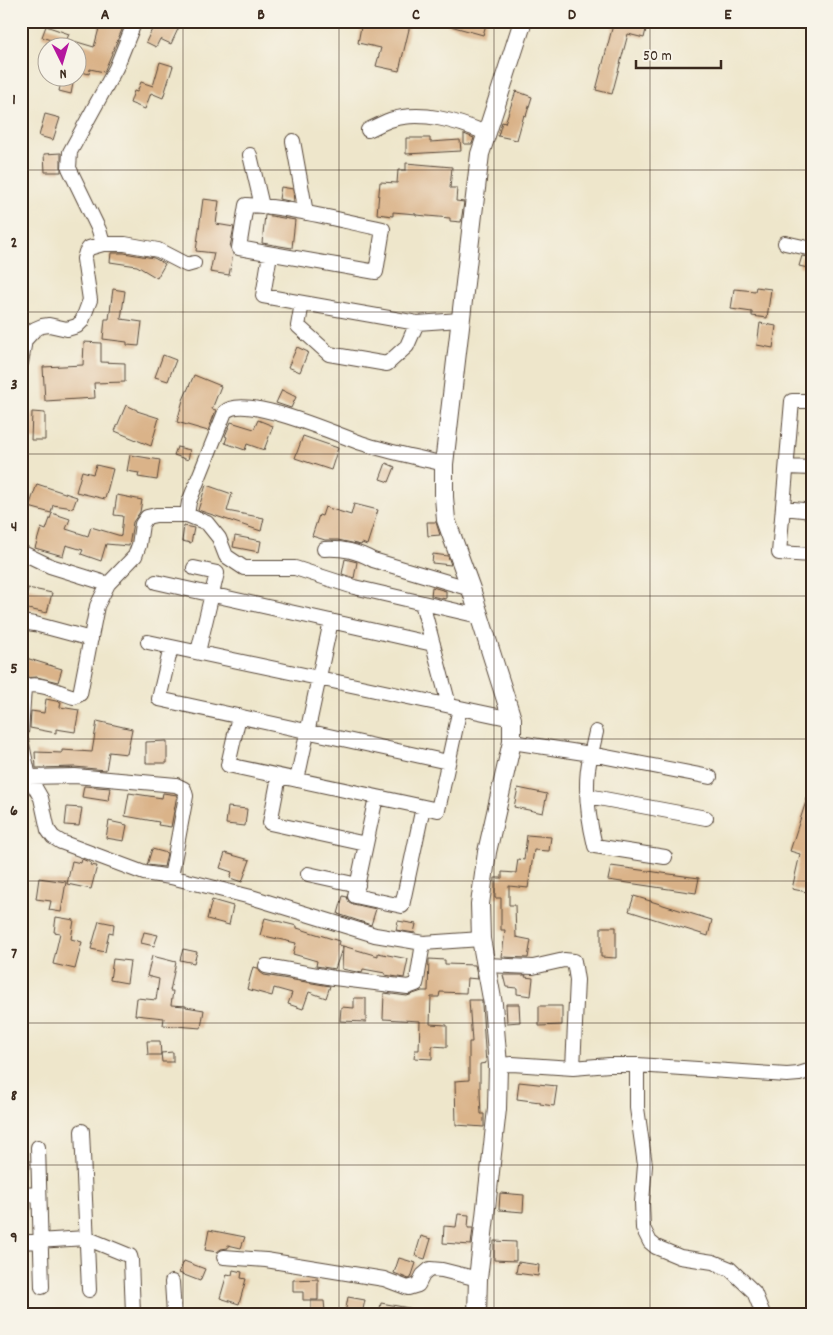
<svg xmlns="http://www.w3.org/2000/svg" width="833" height="1335" font-family="Dekko,sans-serif">
	<style>
		.building { fill: #dab389 }
		.lines { fill: none; stroke-linecap: round; stroke-linejoin: round }
		.minor-casing { stroke: #564638; stroke-width: 16 }
		.tertiary-casing { stroke: #564638; stroke-width: 20 }
		.minor { stroke: #fff; stroke-width: 14 }
		.tertiary { stroke: #fff; stroke-width: 18 }
		.grid { fill: none; stroke: #3b2a1e; stroke-width: 1; stroke-opacity: 0.55 }
		.neatline { fill: none; stroke: #3b2a1e; stroke-width: 2 }
		.grid-label { font-size: 16px; text-anchor: middle; font-weight: bold; fill: #3b2a1e }
	</style>
	<rect width="100%" height="100%" fill="#f7f3e8"/>
	<filter id="ink" filterUnits="userSpaceOnUse"><feTurbulence type="fractalNoise" baseFrequency=".02" numOctaves="2"/><feDisplacementMap in="SourceGraphic" scale="10" xChannelSelector="R" yChannelSelector="G"/><feConvolveMatrix kernelMatrix="1 2 1 2 8 2 1 2 1" color-interpolation-filters="sRGB"/></filter>
	<filter id="wash" filterUnits="userSpaceOnUse"><feTurbulence type="fractalNoise" baseFrequency=".0096" numOctaves="4" result="noise"/><feDisplacementMap in="SourceGraphic" scale="20" xChannelSelector="R" yChannelSelector="G"/><feGaussianBlur stdDeviation="1.12" result="paint"/><feColorMatrix in="noise" values="0 0 0 0 0 0 0 0 0 0 0 0 0 0 0 0 0 1.4 0 .05"/><feComposite in="paint" operator="in"/></filter>
	<g filter="url(#wash)">
		<rect width="100%" height="100%" fill="#eee6cb"/>
		<g id="blocks">
			<path class="building" d="M101 21H111L124 25 104 72 90 69 89 74 78 71V48H51L53 41 42 37 46 26 69 34 67 39 94 47Z
				M156 21H166L179 27 171 44 160 39 156 47 146 42Z
				M362 21H411L399 71 376 66 381 48 358 43Z
				M447 21H487L483 35 447 25Z
				M614 21H648L644 38 628 34 612 94 596 90Z
				M160 62 173 66 163 98 151 93 145 109 130 103 134 91 137 92 141 82 153 86Z
				M62 78H74L71 94 59 91Z
				M516 91 532 97 526 116 524 115 517 140 498 136 502 122 505 123Z
				M45 114 60 118 53 140 39 136Z
				M464 134 474 138 472 144H464Z
				M406 138H430V142L460 140 461 151 406 154Z
				M61 153V172H45L44 154Z
				M406 163 452 167 450 188H457L456 201 464 202 461 222 450 221V218L416 215V214L393 212V216L377 214 380 182 397 183 398 170H406Z
				M281 187 293 189 294 202 279 199Z
				M203 199 219 201 216 224 234 227 230 247 233 254 229 275 210 272 214 253 196 251Z
				M265 215 295 220 292 248 262 243Z
				M111 253H124L154 258 165 264 157 278 137 266 110 262Z
				M802 256 812 258V269L799 266Z
				M756 287 771 289 767 318 752 316V312L731 309 734 289 755 291Z
				M113 289 125 291 121 319 142 322 139 346 127 345V342L103 339 105 319H109Z
				M760 323 776 326 773 348 757 345Z
				M84 342 101 343V362L125 363V382L94 383 95 398 45 401 43 367 83 365Z
				M297 347 308 352 300 372 288 367Z
				M163 355 176 360 168 381 155 377Z
				M194 375 221 386 212 409 216 410 208 431 177 422 183 400Z
				M282 390 296 397 291 408 276 403Z
				M126 405 137 410V411L159 418 151 446 115 431Z
				M32 412 45 413V440H31Z
				M258 420 273 426 264 450 247 444 245 450 225 443 227 437 225 436 231 422 254 429Z
				M303 436 338 448 331 470 295 458Z
				M177 447 190 450 188 460 174 455Z
				M130 455 160 460 157 480 138 477 139 473 127 471Z
				M386 463 395 467 389 482 380 479Z
				M96 465 113 469 105 499 76 492 82 471 93 474Z
				M37 484 77 497 73 508 53 505 51 513 29 507Z
				M206 485 232 494 227 511 264 518 261 531 198 510Z
				M117 495 142 500 140 512 133 522 129 546 106 544 101 561 81 554 83 550 66 545 63 556 35 548 41 528 46 530 52 513 70 519 66 529 88 536 91 527 121 536 123 516 114 515Z
				M354 504 378 510 367 545 362 543 361 545 338 540H325L312 536 319 515 322 516 325 507 351 515Z
				M427 522H436L440 535 428 536Z
				M184 526 194 528 191 543 182 541Z
				M235 536 261 541 259 552 233 547Z
				M433 554 448 556 451 565 432 563Z
				M345 559 357 562 354 578 342 574Z
				M432 587 446 591V599L431 596Z
				M28 588 52 593 47 613 23 608Z
				M26 658 62 669 58 682 37 677 22 678Z
				M46 699 61 702 60 707 79 710 75 732 56 729V733L30 728 31 711 44 713Z
				M97 721 132 729 127 754 109 752 106 770 75 767 36 768 35 752 62 753V750L92 752Z
				M167 741V763H146V742Z
				M84 786 110 788 108 801 82 797Z
				M518 788 547 794 543 813 514 807Z
				M810 789 812 790V893L792 889 800 854 790 851Z
				M129 793 162 798 163 793 177 795 171 827 158 825 159 822 125 816Z
				M67 807 82 808 79 826 65 825Z
				M228 807 247 809 245 826 226 824Z
				M109 821 127 825 124 841 106 838Z
				M527 835 551 837 549 851 534 850 528 888 509 886V905H515L516 937 531 940 528 958 502 957 505 930H501V898H495V878H502V872L516 873 518 859 524 860Z
				M152 849 167 853 164 867 147 865Z
				M225 853 250 860 242 882 230 878 232 872 220 868Z
				M82 859 91 863 90 865 97 866 91 889 67 884 72 861 81 863Z
				M611 866 699 878 696 893 608 880Z
				M39 878 66 882 61 912 49 910 51 901 36 899Z
				M343 896 347 897 349 902 353 904 376 909 371 925 338 914Z
				M634 896 712 920 708 936 629 911Z
				M212 900 233 906 229 925 207 919Z
				M56 917 74 920 71 939 82 942 75 969 53 964 60 933 54 932Z
				M265 918 297 926V928L339 941 338 945 343 946 335 969 316 966 317 961 293 954 296 943 260 935Z
				M99 921 114 924 113 933 109 932 105 952 91 949Z
				M398 921 416 924 414 933 396 930Z
				M601 927H616V958L601 957Z
				M144 932 158 935 154 946 141 943Z
				M343 946 378 956V953L408 959 404 978 385 975V973L363 969 362 973 342 969Z
				M183 949 197 952 194 963 180 960Z
				M152 956 176 962 170 991H173L171 1005 186 1006V1007L204 1010 201 1028 163 1025 164 1018 135 1015 137 998 156 1000 159 979 147 976Z
				M113 959 130 961 127 983 110 980Z
				M429 959 445 960V964L475 965 478 979 467 978 466 993 440 992 439 997H431L430 1024 447 1025V1047L432 1046V1059L414 1058 415 1050H419L420 1021 383 1019 384 993 407 996 422 991H428Z
				M253 967 258 968 260 972 264 975 330 986 326 998 309 992 303 1009 288 1004 292 993 274 988 272 996 247 989Z
				M503 975H526L525 977 533 978 531 996 517 994V988L506 987Z
				M354 998H366V1022L340 1021 341 1007 354 1008Z
				M469 1000H482V1005L486 1063 480 1064V1092L481 1114H484V1127L456 1125 455 1081 469 1080V1042H472Z
				M506 1004H519L520 1022 507 1023Z
				M539 1006H562V1025L539 1026Z
				M147 1041H160L161 1055H148Z
				M173 1052V1062H162L161 1053Z
				M519 1082 557 1086 554 1106 540 1104V1102L517 1099Z
				M500 1193 524 1195 523 1212 499 1210Z
				M458 1214 469 1215 468 1228H473L471 1245 443 1243 444 1226 456 1227Z
				M209 1230 245 1237 241 1248 228 1245V1248L221 1249 217 1252 205 1250Z
				M421 1236 431 1239 425 1259 415 1256Z
				M494 1241 516 1242V1261L494 1260Z
				M399 1258 416 1263 411 1278 409 1279 394 1273Z
				M184 1261 205 1269 200 1281 179 1273Z
				M518 1262 539 1265 538 1276 516 1273Z
				M233 1270 242 1272 241 1278 246 1279 239 1304 220 1298 227 1274 232 1275Z
				M318 1279V1300H303V1292H293V1280Z
				M348 1297 365 1300 362 1314H345Z
				M311 1301H324L325 1311 311 1312Z
				M381 1303 414 1309 413 1314H379Z"/>
		</g>
	</g>
	<g filter="url(#ink)">
		<use href="#blocks" fill-opacity="0" stroke="#564638" stroke-width="1"/>
		<g class="lines">
			<g class="minor-casing">
				<path id="minor" d="M368 130C375 127 382 123 390 120 422 110 457 121 486 133
					M293 141 306 213
					M250 155 262 206
					M246 205C292 207 338 220 383 229L376 272 239 248Z
					M785 243 812 249
					M103 244 99 230 69 168 70 152 116 68 135 21
					M270 254 263 296 417 323 460 320
					M302 303 298 326 329 354 387 364 407 346 417 323
					M21 363 25 340 35 329 42 326 49 325 67 329 77 326 82 321 90 300 84 259 86 252 89 248 103 244H125L158 250 187 265 194 263
					M812 401H792L779 553 812 555
					M787 467 812 468
					M784 508 812 511
					M187 515 189 502 225 412C244 393 338 435 361 443 388 452 416 457 444 464
					M324 549C343 548 357 551 373 560L471 589
					M21 552 50 566 108 584
					M194 568 217 573 198 652
					M156 582 433 644
					M422 603 449 705
					M21 622 35 624 91 639
					M148 642 512 719
					M171 647 159 699 448 762
					M239 716 228 765 438 810 460 708
					M596 732 591 754 710 777
					M21 733 24 687C39 681 60 693 74 697L80 694 97 606 108 584 135 556 139 545 142 524 147 517 156 515H187L207 523 219 538 226 556 244 568H295L354 587 479 616
					M21 740 29 777 41 798 48 830 53 837 61 842 144 873 171 877 251 897 375 935 423 943
					M512 742 591 754C583 783 588 817 595 846L665 857
					M279 776 270 823 366 844
					M29 777 75 776 176 785 184 789 186 796 171 877
					M297 780 331 621
					M588 796 706 818
					M376 797 355 896 402 906 423 807
					M308 874 358 885
					M485 965 533 967 564 960 574 961 577 980 573 1068
					M266 966 334 978 408 987 416 984 417 980 423 943 481 939
					M498 1065 512 1064 573 1068 609 1065H637L787 1075 799 1074 812 1070
					M637 1065V1108L645 1165 642 1202 643 1228 650 1242 656 1247 680 1257 713 1262 730 1269 754 1292 763 1314
					M82 1131 89 1290
					M38 1147 42 1287
					M21 1195 39 1194
					M21 1242 86 1238 130 1256 131 1260 133 1314
					M224 1257 266 1260 384 1279 408 1288 418 1285 423 1275 430 1269 442 1270 478 1279
					M172 1282 174 1314"/>
			</g>
			<g class="tertiary-casing">
				<path id="tertiary" d="M477 1314 478 1279 497 1109 498 1065 493 1004 481 939 480 904 487 852 512 742V719L471 589 446 520 444 497V464L480 154 523 21"/>
			</g>
			<use href="#minor" class="minor"/>
			<use href="#tertiary" class="tertiary"/>
		</g>
	</g>
	<path class="grid" d="M183 21V1314M339 21V1314M494 21V1314M650 21V1314M21 170H812M21 312H812M21 454H812M21 596H812M21 739H812M21 881H812M21 1023H812M21 1165H812"/>
	<rect width="833" height="1335" fill="none" stroke="#f7f3e8" stroke-width="55"/>
	<g transform="translate(62 62) rotate(175)"><circle r="24" fill="#f7f3e8" stroke="#aca397"/>
	<path d="M0-4L9 19L0 12L-9 19Z" fill="#b5179e"/>
	<text y="-8" font-size="14" font-weight="bold" text-anchor="middle" fill="#3b2a1e">N</text>
	</g>
	<path d="M636 60v8h85v-8" fill="none" stroke="#3b2a1e" stroke-width="2.5"/>
	<text x="643" y="60" font-size="15" fill="#3b2a1e" stroke="#f7f3e8" stroke-width="4" paint-order="stroke">50 m</text>
	<rect x="28" y="28" width="778" height="1280" class="neatline"/>
	<g class="grid-label">
		<text x="105" y="19">A</text>
		<text x="261" y="19">B</text>
		<text x="416" y="19">C</text>
		<text x="572" y="19">D</text>
		<text x="728" y="19">E</text>
		<text x="14" y="104">1</text>
		<text x="14" y="247">2</text>
		<text x="14" y="389">3</text>
		<text x="14" y="531">4</text>
		<text x="14" y="673">5</text>
		<text x="14" y="815">6</text>
		<text x="14" y="958">7</text>
		<text x="14" y="1100">8</text>
		<text x="14" y="1242">9</text>
	</g>
</svg>
